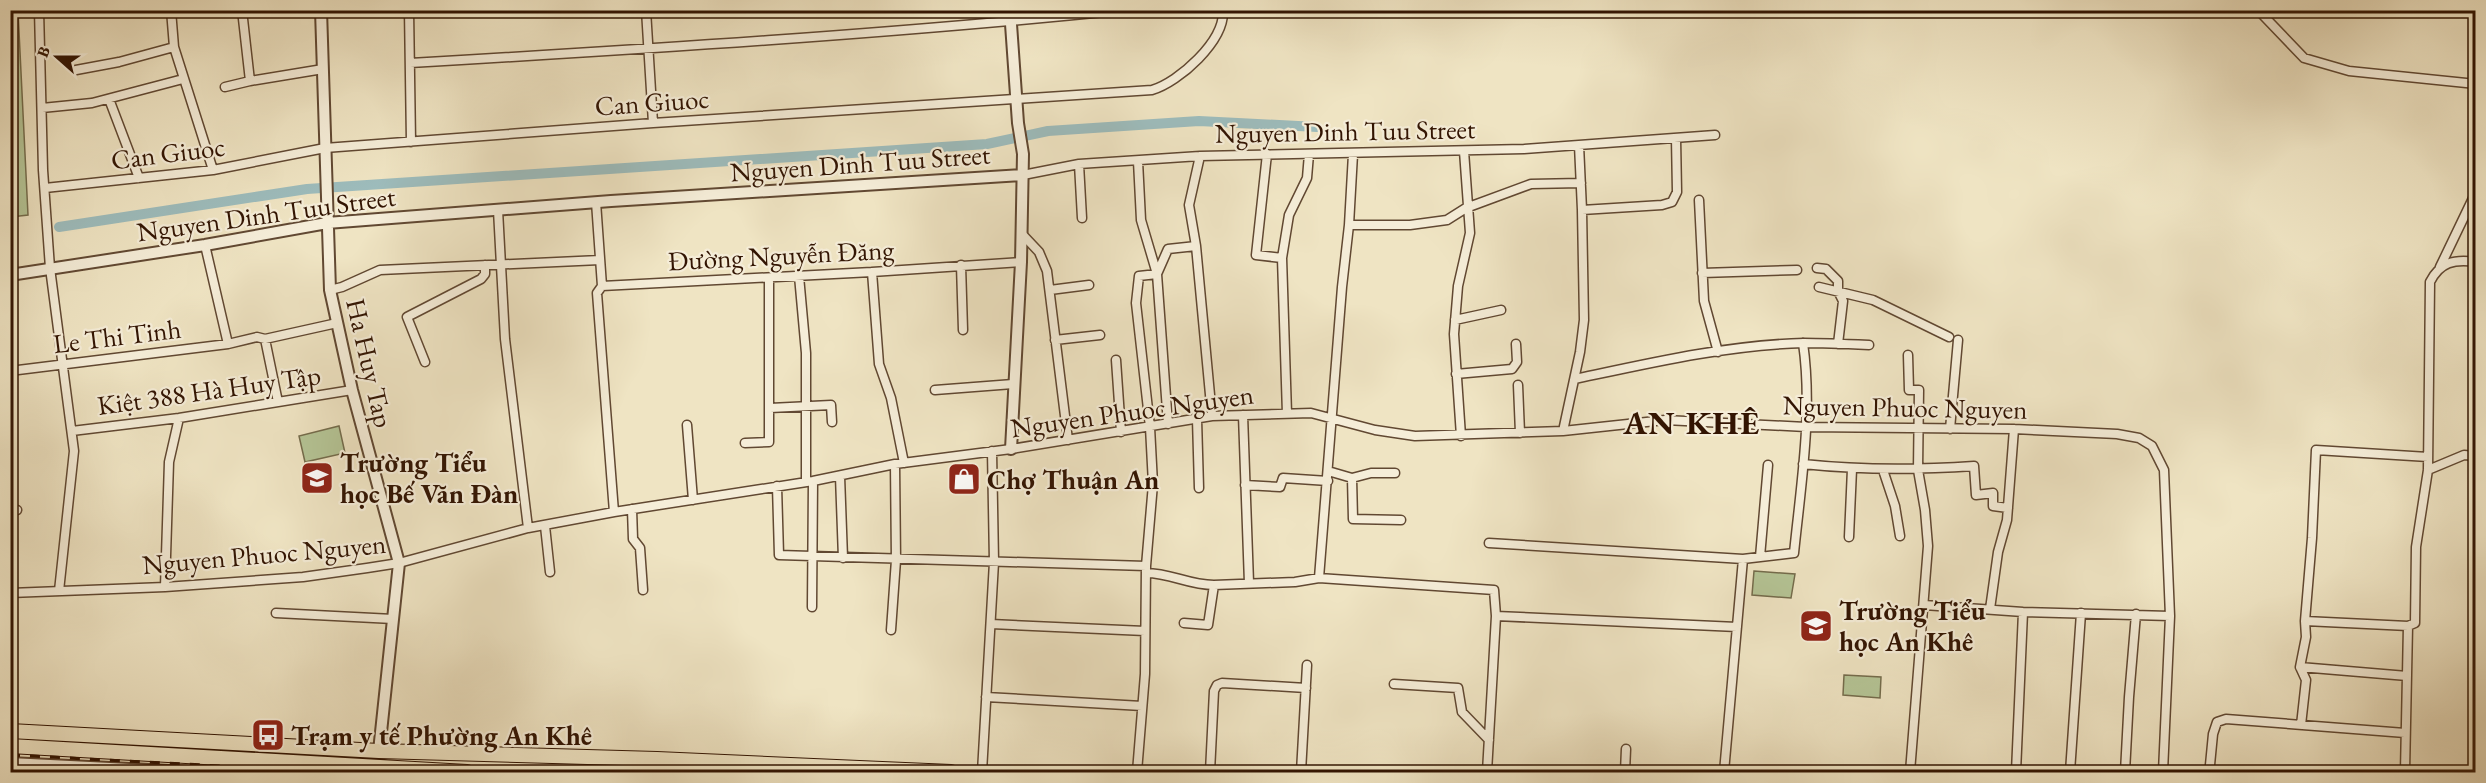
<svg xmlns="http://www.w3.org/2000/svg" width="2486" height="783" font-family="'EB Garamond',serif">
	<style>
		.green { fill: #b5c596; stroke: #746c4c; stroke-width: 1.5 }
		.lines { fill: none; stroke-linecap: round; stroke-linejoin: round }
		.canal { stroke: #9dbcbc; stroke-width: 10 }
		.minor-casing { stroke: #614832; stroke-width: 11 }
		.tertiary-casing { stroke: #614832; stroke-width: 14 }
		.trunk-casing { stroke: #321402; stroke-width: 16 }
		.minor { stroke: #f5edd8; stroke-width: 8 }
		.tertiary { stroke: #f5edd8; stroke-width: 10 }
		.trunk { stroke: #efe4c3; stroke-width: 14 }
		.rail { stroke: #321402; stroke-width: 3; stroke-dasharray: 10 10; stroke-linecap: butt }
		.labels { text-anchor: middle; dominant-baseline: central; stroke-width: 4.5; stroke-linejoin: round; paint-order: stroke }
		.street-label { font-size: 27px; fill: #321402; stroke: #f5edd8 }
		.poi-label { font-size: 27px; font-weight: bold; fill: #321402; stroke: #f5edd8; text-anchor: start }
		.district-label { font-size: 33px; font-weight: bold; letter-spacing: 1.5px; fill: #321402; stroke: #f5edd8 }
	</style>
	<rect width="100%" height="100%" fill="#efe4c3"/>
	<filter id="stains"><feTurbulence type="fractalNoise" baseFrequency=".00333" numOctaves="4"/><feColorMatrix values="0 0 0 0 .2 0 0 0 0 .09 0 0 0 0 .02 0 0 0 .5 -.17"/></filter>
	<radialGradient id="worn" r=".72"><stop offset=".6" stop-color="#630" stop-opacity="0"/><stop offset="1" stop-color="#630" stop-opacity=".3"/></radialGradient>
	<path class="green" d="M10 11H18L28 215 11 217Z
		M339 426 345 453 305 462 299 436Z
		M1754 571 1795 574 1791 598 1752 595Z
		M1844 675 1881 677 1880 698 1843 695Z"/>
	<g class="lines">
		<path class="canal" d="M59 227 307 189 987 144 1048 131 1199 121 1317 127"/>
		<g class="minor-casing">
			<path id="minor" d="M39 10 43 170 50 268 74 451 59 591
				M171 10 174 47 213 170
				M242 10 250 81
				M409 10 411 142
				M646 10 653 123
				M2258 10 2304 58 2349 71 2476 84
				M410 63C649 49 887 34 1125 10
				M76 70 119 62 174 47
				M225 87 250 81 323 69
				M109 99 139 178
				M42 108 92 103 183 79
				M1579 145 1582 210 1662 205 1672 202 1677 192 1676 138
				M1267 154 1256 255 1282 258
				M1200 156 1189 205 1196 246 1212 416
				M1138 161 1141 220 1157 274 1168 424
				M1079 164 1082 218
				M1023 175 1079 164 1200 156 1524 149 1715 135
				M45 188 213 170 325 148 653 123 1152 90C1179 82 1225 41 1223 10
				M1699 200 1704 301 1718 352
				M596 202 602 286 597 293 614 512
				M498 210 505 339 528 528
				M1349 225H1410L1447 220 1466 208 1531 184 1581 183
				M1022 234 1039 252 1047 271 1068 440
				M205 245 228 344
				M961 265 963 330
				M2440 267 2476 192
				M1817 268 1826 269 1838 281V291L1843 301 1838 344
				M872 272 879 364 891 398 904 463
				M1702 273 1797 270
				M799 276 806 353V482
				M602 286 872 272 1021 262
				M1819 287 1873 300 1949 337
				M330 290 342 287 380 270 600 260
				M1050 290 1089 285
				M1455 320 1501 310
				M265 339 278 402
				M1055 340 1100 335
				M1908 355 1909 390H1919L1918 470 1925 510 1928 546 1910 772
				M1116 360 1121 432
				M425 362 407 317 481 279 485 274V265
				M10 371 228 344 257 337 265 339 337 323
				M1456 374 1512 369 1517 362 1516 344
				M1575 379C1650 363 1727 345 1804 343 1825 343 1847 344 1869 345
				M1518 385 1520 433
				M935 390 1013 384
				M770 408 831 405 832 422
				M1287 414 1282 258 1289 215 1307 178 1309 154
				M1243 415 1249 583
				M1197 419 1199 488
				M687 425 693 500
				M1950 429 1958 340
				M72 431 179 418 352 390
				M1563 431 1580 352 1584 320 1582 210
				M1461 436 1454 334 1458 286 1470 233 1464 151
				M745 443 769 442V278
				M1803 464C1860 470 1916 470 1974 466L1976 495 1993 493V506L2008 508
				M1883 470 1895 506 1900 536
				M2428 470 2464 455 2476 456
				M1328 471 1352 478 1371 473H1395
				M840 476 843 558
				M1352 478 1353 519 1401 520
				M1245 485 1280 487 1283 478 1328 481
				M777 486 779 555 1146 566
				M10 509 17 510
				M632 509 633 539 640 548 643 590
				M545 526 550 572
				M1849 537 1852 469
				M1489 543 1743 559 1794 553C1801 484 1813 412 1803 343
				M1760 557 1768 465
				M1146 573C1171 573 1188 585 1214 585
				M1319 578 1342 287 1349 225 1353 154
				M165 587 169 462 179 418
				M10 593 165 587 303 577 367 568 399 563 528 528 614 512 813 481 895 464 1011 449 1212 416 1311 413 1375 430 1415 436 1563 431 1665 420 1806 427 2014 429 2117 434 2139 438 2152 446 2164 470 2170 616 2163 772
				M1924 605 2023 612 2170 616
				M812 607 813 481
				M1990 609 1998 552 2007 520 2014 429
				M276 613 393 619
				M1496 616 1737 627
				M2305 621 2408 626 2415 623 2416 547 2428 470 2430 282C2440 262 2454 259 2476 262
				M1184 623 1208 625 1214 585 1295 582 1319 578 1494 590 1496 616 1487 772
				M991 624 1145 631
				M891 630 896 560 895 464
				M2300 667 2407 676
				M1394 684 1458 688 1462 712 1489 740
				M986 697 1142 706
				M2301 725 2306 680 2300 667 2306 637 2305 621 2312 538 2316 450 2428 457
				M13 763V772
				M2210 765 2213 734 2217 722 2226 719 2405 733
				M982 772 994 562 992 451
				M1137 772 1145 674 1146 566 1153 484 1150 427 1136 303 1139 276 1157 274 1168 249 1196 246
				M1210 772 1214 691 1217 685 1222 683 1306 688
				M1301 772 1307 665
				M1625 772 1626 749
				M1724 772 1743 559
				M2016 772 2023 612
				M2070 772 2081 613
				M2125 772 2129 697 2136 614
				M2405 772 2408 626"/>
		</g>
		<g class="tertiary-casing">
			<path id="tertiary" d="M321 10 330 290 352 390 399 563 379 751
				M1010 10 1018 123 1023 154 1021 262 1011 449
				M10 275 205 245 327 223 611 201 1023 175
				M10 763 190 772"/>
		</g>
		<g class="trunk-casing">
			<path id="trunk" d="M10 731 379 751 657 759 951 772
				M10 746 467 772"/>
		</g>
		<use href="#minor" class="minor"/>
		<use href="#tertiary" class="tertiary"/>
		<use href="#trunk" class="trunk"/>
		<path class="rail" d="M10 755 337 772"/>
	</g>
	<defs>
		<g id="school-square" transform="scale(1.725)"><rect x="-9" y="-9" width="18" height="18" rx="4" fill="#8f2418" stroke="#f5edd8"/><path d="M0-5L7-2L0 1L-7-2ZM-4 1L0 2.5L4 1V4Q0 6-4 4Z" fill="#fff"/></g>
		<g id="shop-square" transform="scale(1.725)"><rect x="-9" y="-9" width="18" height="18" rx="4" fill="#8f2418" stroke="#f5edd8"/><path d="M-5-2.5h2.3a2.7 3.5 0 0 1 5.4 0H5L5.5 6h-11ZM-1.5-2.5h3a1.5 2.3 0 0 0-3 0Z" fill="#fff"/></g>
		<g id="bus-square" transform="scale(1.725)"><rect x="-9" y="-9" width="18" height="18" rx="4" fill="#8f2418" stroke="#f5edd8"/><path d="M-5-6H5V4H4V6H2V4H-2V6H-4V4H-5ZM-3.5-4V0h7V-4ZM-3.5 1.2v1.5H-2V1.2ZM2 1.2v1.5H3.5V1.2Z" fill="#fff"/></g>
	</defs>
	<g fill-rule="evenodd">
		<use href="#school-square" x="317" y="478"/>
		<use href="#shop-square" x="964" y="479"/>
		<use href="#school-square" x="1816" y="626"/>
		<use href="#bus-square" x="268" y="735"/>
	</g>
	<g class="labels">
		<g class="street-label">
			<text transform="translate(652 102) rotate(-4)">Can Giuoc</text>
			<text transform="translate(1345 131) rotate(-1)">Nguyen Dinh Tuu Street</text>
			<text transform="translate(168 153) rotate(-7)">Can Giuoc</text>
			<text transform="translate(860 163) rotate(-4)">Nguyen Dinh Tuu Street</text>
			<text transform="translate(266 214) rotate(-8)">Nguyen Dinh Tuu Street</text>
			<text transform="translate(781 255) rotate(-3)">Đường Nguyễn Đăng</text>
			<text transform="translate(117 336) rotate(-7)">Le Thi Tinh</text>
			<text transform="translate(370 363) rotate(77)">Ha Huy Tap</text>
			<text transform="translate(209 390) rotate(-8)">Kiệt 388 Hà Huy Tập</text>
			<text transform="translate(1905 407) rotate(1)">Nguyen Phuoc Nguyen</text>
			<text transform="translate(1132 411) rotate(-8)">Nguyen Phuoc Nguyen</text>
			<text transform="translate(264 554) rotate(-5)">Nguyen Phuoc Nguyen</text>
		</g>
		<g class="poi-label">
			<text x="340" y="462">Trường Tiểu<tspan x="340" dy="31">học Bế Văn Đàn</tspan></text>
			<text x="987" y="479">Chợ Thuận An</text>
			<text x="1839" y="610">Trường Tiểu<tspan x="1839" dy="31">học An Khê</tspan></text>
			<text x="291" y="735">Trạm y tế Phường An Khê</text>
		</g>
		<g class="district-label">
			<text x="1692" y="422">AN KHÊ</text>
		</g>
	</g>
	<rect width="2486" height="783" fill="none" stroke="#efe4c3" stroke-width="36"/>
	<rect x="12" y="12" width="2462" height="759" fill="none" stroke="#321402" stroke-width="3"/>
	<rect x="18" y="18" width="2450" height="747" fill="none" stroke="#321402" stroke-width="1.5"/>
	<g transform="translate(57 57) rotate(291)" stroke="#f5edd8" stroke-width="4.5" paint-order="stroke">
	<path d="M0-4.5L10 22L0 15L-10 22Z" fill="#321402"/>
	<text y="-9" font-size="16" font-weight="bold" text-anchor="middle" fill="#321402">B</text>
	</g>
	<rect width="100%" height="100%" filter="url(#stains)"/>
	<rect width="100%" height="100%" fill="url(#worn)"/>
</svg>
